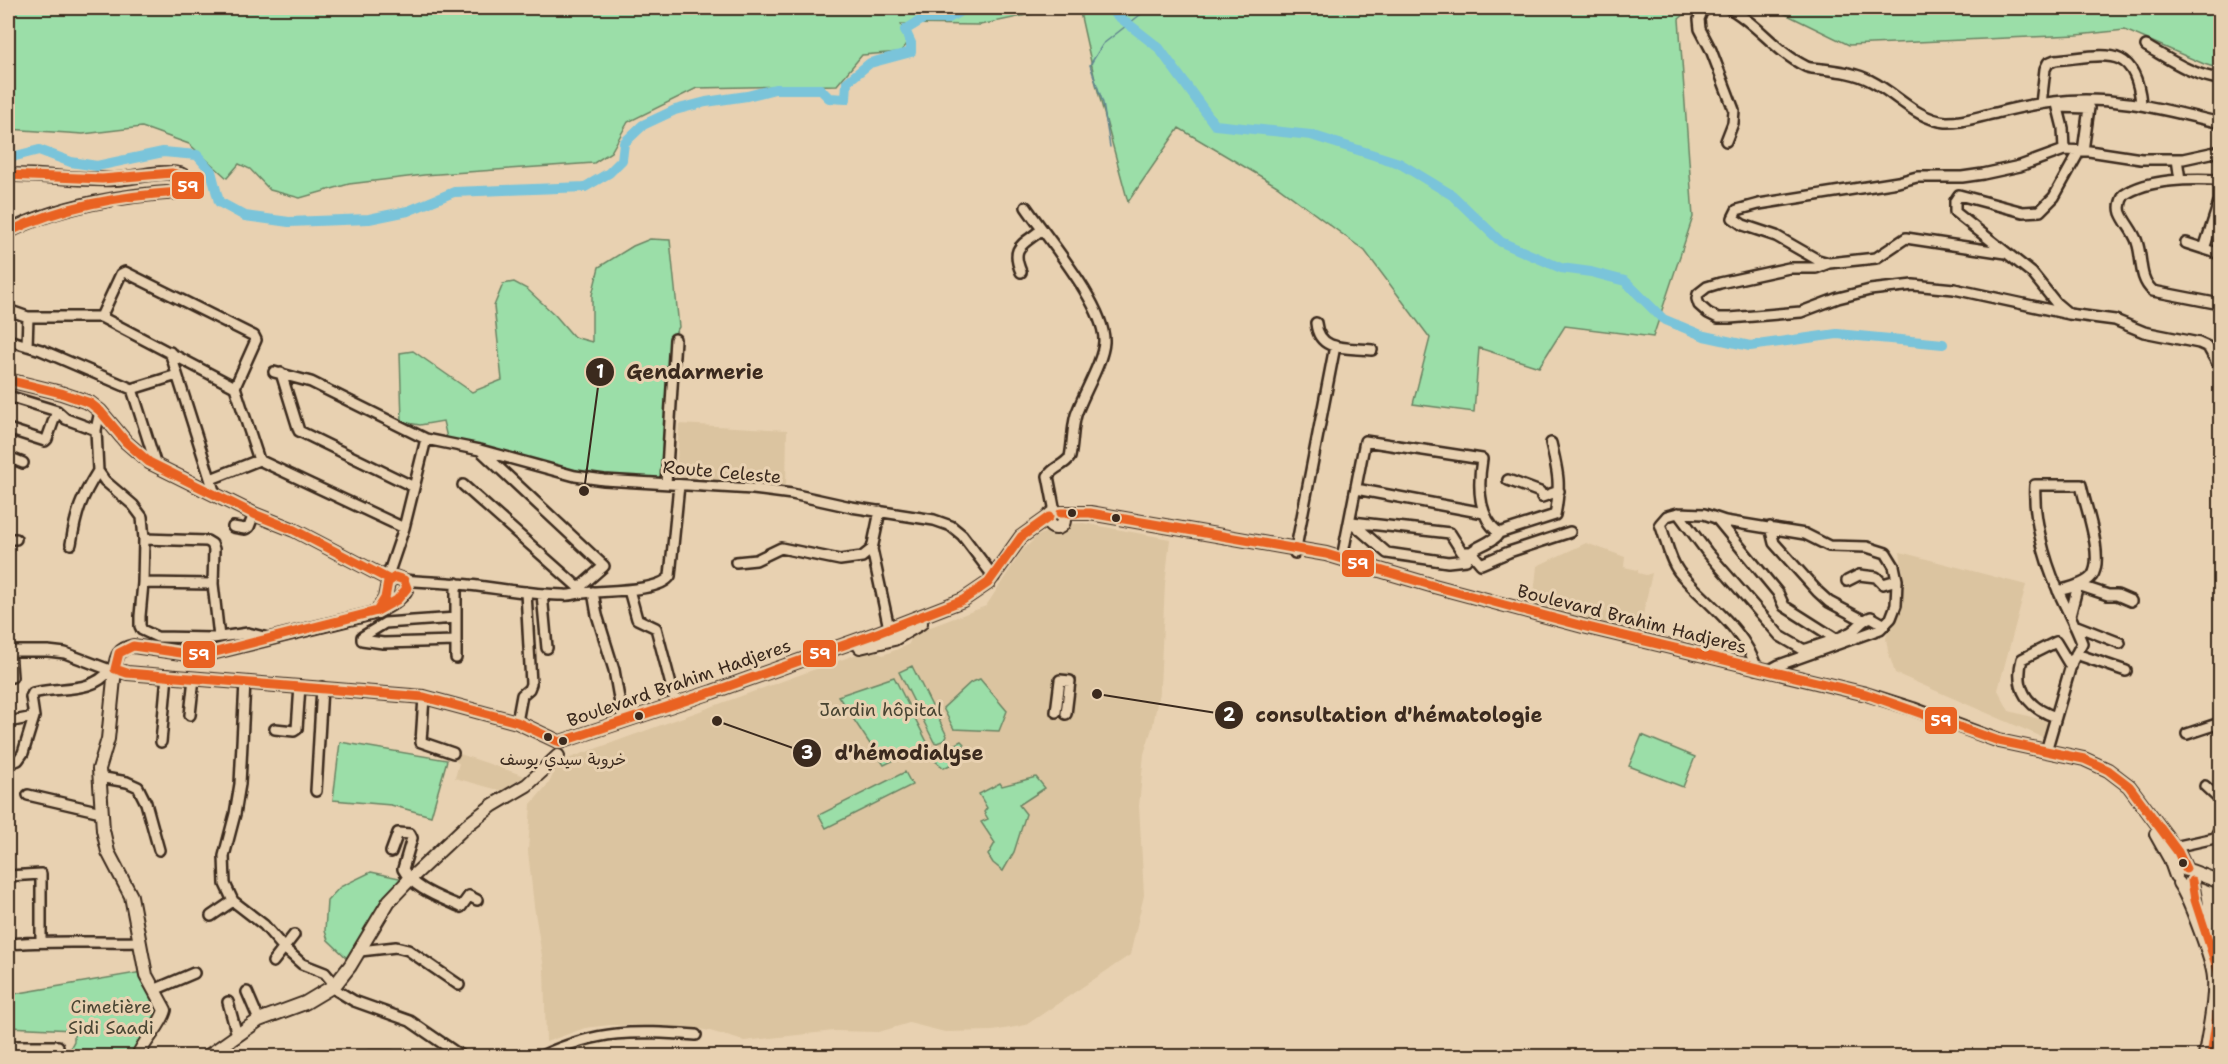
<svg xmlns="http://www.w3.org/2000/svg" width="2228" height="1064" font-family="'Shantell Sans','Playpen Sans Arabic',sans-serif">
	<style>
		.built { fill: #dbc4a0 }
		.green { fill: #9bdea8; stroke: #6b8463; stroke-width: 1.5 }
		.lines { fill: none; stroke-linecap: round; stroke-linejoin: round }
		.stream { stroke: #61868f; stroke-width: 1.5 }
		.river { stroke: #7ac4da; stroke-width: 10 }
		.minor-casing { stroke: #3b2a1e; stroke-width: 14 }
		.major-casing { stroke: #3b2a1e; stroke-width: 16 }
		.minor { stroke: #e8d1b1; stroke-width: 9 }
		.major { stroke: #e8d1b1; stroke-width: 12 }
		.bus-1-casing { stroke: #e8d1b1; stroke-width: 14 }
		.bus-1 { stroke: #e96222; stroke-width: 9 }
		.bus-dot { fill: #3b2a1e; stroke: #e8d1b1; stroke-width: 2 }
		.labels { text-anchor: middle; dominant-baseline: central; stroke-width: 6; stroke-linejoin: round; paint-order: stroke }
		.bus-label { font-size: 16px; fill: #3b2a1e; stroke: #e8d1b1 }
		.street-label { font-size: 18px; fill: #3b2a1e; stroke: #e8d1b1 }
		.park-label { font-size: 18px; fill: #494533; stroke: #e8d1b1 }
		.leader { fill: none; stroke: #3b2a1e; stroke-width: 2 }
		.callout-dot { fill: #3b2a1e; stroke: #e8d1b1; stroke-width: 2 }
		.mark-label { font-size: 18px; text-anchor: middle; font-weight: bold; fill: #fff }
		.callout-label { font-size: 20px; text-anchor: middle; font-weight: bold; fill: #3b2a1e; stroke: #e8d1b1; stroke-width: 6; stroke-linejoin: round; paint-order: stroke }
		.line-badge { stroke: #e8d1b1; stroke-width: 2 }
		.badge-label { font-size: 16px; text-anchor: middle; font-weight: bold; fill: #fff }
	</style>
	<rect width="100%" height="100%" fill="#e8d1b1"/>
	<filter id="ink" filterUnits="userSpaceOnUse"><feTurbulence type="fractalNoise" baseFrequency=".0167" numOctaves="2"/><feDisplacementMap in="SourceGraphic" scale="12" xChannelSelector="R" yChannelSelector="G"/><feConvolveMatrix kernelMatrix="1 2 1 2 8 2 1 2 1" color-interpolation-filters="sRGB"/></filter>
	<g filter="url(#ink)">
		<path class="built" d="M679 424 787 430 786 485 676 480Z
			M1083 523 1170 539 1165 584 1160 687 1153 725 1144 754 1139 806 1144 895 1130 955 1026 1025 993 1031 945 1032 909 1023 879 1032 834 1031 744 1041 710 1031 689 1027 610 1025 585 1028 546 1042 544 968 534 906 528 851 531 804 549 783 559 762 871 649 883 655 905 646 909 644 912 634 986 606 1022 551 1036 537 1059 525Z
			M1586 543 1625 557 1624 567 1638 570V573L1646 575 1652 573 1638 638 1532 613 1537 566Z
			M1900 552 2026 585 1998 690 2009 711 2050 722 2047 739 1895 673 1888 651 1886 638 1888 632 1893 626 1904 580Z
			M457 753 525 776 502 791 455 778 459 763 456 762Z"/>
		<path class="green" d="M14 8H1060L980 25 901 24 907 44 900 52 862 55 837 85 697 88 628 122 611 152 594 163 424 175 349 184 300 198 270 190 250 169 239 164 227 178 189 144 142 127 83 134 8 129V25Z
			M1079 8H1692L1679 19 1693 217 1653 337 1565 326 1539 367 1479 348 1474 412 1413 404 1430 338 1365 251 1277 186 1179 128 1128 202 1095 80Z
			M1773 8H2220V69L2204 64 2125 30 2077 35 1849 45Z
			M650 239 670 240 679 327 671 340 663 481 577 474 447 438 443 421 420 425 402 422 400 353 413 351 472 392 502 380 494 306 503 284 514 282 527 289 555 315 574 337 592 342V295L599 267 633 246Z
			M912 666 947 736 945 740 937 743 934 742 899 672Z
			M894 677 928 744 884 765 838 696Z
			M980 679 1007 711 999 731 954 729 943 708 970 683Z
			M1642 735 1695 757 1683 787 1629 766Z
			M961 741 964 744 963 758 944 768 934 760 933 756Z
			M340 742 447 760 431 816 391 805 333 800Z
			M905 772 912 785 826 828 819 815Z
			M1036 777 1045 788 1019 805 1026 814 1014 852 1003 871 993 863 988 855 995 843 981 822 988 819 984 812 987 808 979 794 1000 783 1002 786Z
			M371 872 404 879 350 961 328 940 325 931 327 901 340 887Z
			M142 972 161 1013 136 1056H66L74 1041V1030L8 1027V995Z"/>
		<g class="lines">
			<path class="stream" d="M2187 8 2207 15 2220 11
				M1110 147 1103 103 1090 65 1103 44 1145 11 1163 8"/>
			<path class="river" d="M1108 8 1159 48 1215 125 1311 135 1399 163 1452 195 1501 242 1561 268 1591 272 1625 281 1663 319 1704 336 1750 346 1837 334 1943 344
				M8 158 39 150 71 162 97 166 163 152 197 155 211 171 219 202 245 216 289 222 369 219 408 211 454 192 585 187 609 173 622 160 624 143 643 125 675 110 706 102 747 96 775 89H820L829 98 846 99 847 82 870 63 911 52V43L905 30 923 19H947L966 8"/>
			<g class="minor-casing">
				<path id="minor" d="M1707 8 1702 12 1699 19 1700 29 1711 50 1734 110 1733 123 1726 141
					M1729 8C1757 23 1776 52 1805 66 1810 69 1817 68 1822 69 1839 71 1856 73 1871 81 1897 94 1916 119 1946 122 1963 123 1980 116 1996 113 2015 108 2034 104 2054 102 2111 94 2166 110 2220 123
					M2146 46C2169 59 2193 76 2220 79
					M2041 104 2045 69 2048 63 2055 60C2104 56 2135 42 2141 103
					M2057 104 2063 128 2064 150
					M2058 107 2089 108 2083 151
					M2080 150 2054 197 2040 211 2023 212 1959 195 1955 201V212L2032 273 2056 303 2069 314 2115 320 2144 332 2199 343 2208 347 2220 368
					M2177 159 2180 180
					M2220 180C2192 179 2149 178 2124 195 2121 200 2119 207 2121 213 2125 223 2134 232 2137 242 2143 259 2138 278 2153 291L2220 304
					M1026 207C1047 238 1106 307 1104 342 1103 362 1083 394 1076 415 1072 429 1073 443 1070 457 1064 466 1053 467 1048 476L1055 512
					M2186 243 2220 254
					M2204 249 2220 200
					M2006 253 1906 238 1876 258 1829 263 1818 260 1776 236 1743 225 1733 218 1737 210 1759 204 1898 182 1917 177H1962L1983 174 2020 166 2064 150 2089 151 2141 159H2183L2220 151
					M1829 263 1816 268H1789L1720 283 1707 287 1698 294 1697 299 1699 305 1708 313 1718 318H1730L1801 312 1838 298 1870 290 1913 285 1954 289 2069 314
					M1021 272C1010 246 1023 245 1041 230
					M8 310 28 317H101L235 387
					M101 317 121 274 125 272 254 336 256 340 235 387 259 460 404 528
					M1316 323C1319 353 1348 347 1372 350
					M8 340 41 350 132 389 156 465
					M27 346 28 317
					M170 352 215 494
					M274 372 311 382 426 439 480 450 575 476 604 480 753 489 792 494 851 507 934 520 951 526 962 535 994 577
					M281 373 299 431 414 487
					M132 389 177 375
					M8 396 57 411 66 419 96 430
					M100 411 96 430 98 471 105 481 133 505 142 517 144 539 143 583 140 616V626L142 630 157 637 213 638 248 633 268 638
					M8 429 45 441 47 439 57 411
					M481 451 604 566 579 588
					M8 457 23 463
					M211 479 259 460
					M1508 480 1540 492 1542 497 1559 491
					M666 484 675 339
					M463 485 579 588 581 592
					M1356 489 1484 513
					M1678 513 1707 552 1780 636 1804 650C1818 645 1835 641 1849 633 1858 629 1861 620 1871 617L1885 625
					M1717 519 1778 593 1784 606 1836 639
					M1350 521 1387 553 1448 562 1466 560 1471 552 1481 564 1509 552 1570 532
					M1352 522 1450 533 1462 552H1471C1479 545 1494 542 1499 533
					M233 527 245 529 249 527 254 514
					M1770 527 1774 543 1818 592 1829 602 1863 620
					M8 539H16
					M144 539 207 541 212 544 214 549 213 584 219 637
					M71 544C76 512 81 498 98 471
					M872 549 889 628
					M1295 553 1335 346
					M1342 558 1365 441 1482 459C1478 484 1477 516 1499 533L1555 515C1561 484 1558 473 1551 443
					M736 562 756 560 781 548 840 560 862 557 872 549 880 511
					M387 578 404 528 426 439
					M404 580C422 582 441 582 459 584 494 587 529 595 564 595 570 596 576 593 582 593 601 590 659 593 670 576L679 485
					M1847 581 1859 575 1876 577 1883 584 1897 580
					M143 583 213 584
					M2219 584 2220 577
					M629 590 637 619 656 628 676 704
					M593 592 597 615 614 670 623 721
					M542 594 547 648
					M2070 616 2078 585 2108 595H2117L2131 601
					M2074 625 2120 643
					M456 641 383 643 362 640V637L385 623 456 618
					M8 649 10 651H48L65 653 110 670 115 669
					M10 651 12 677
					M2076 654 2126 671
					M456 658V583
					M1757 669C1743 626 1706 604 1679 572 1669 559 1666 539 1660 524L1667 516 1678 513 1704 514 1725 521 1805 534 1829 546 1867 547 1886 553 1894 566 1897 580 1896 605 1891 618 1880 629 1779 665 1768 671
					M245 682 240 784 235 814 224 856 225 884 233 901 264 925 283 947 302 964 325 973 335 985
					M424 697 421 742 453 753
					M1056 712 1060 680 1070 681 1066 714
					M190 715 194 678
					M2056 717C2028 708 2014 689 2022 659L2056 642 2071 667
					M8 722 34 717
					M517 722 522 695 529 689 531 684 526 592
					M275 729 294 731 297 729 300 686
					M2187 734 2217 724
					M161 742 167 675
					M2046 751 2072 662 2082 643C2075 624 2065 607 2057 588 2044 559 2033 516 2035 485H2081C2085 506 2105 558 2092 576 2085 585 2068 588 2058 591
					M8 764 18 760 23 753 34 717 31 697 33 693C60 686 92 694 110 670
					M99 777 127 782 138 787 146 803 159 850
					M2205 786 2220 800
					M316 791 322 687
					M28 795 101 812
					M2174 847 2215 838 2220 828
					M391 852 398 833 410 834 412 838 403 869C413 889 442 898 461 907L469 896 477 900
					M8 876 41 874V941
					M211 916 233 901
					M8 944C51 940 95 943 139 942
					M360 951 396 947 408 950 459 985
					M273 962 294 935
					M331 987 354 1001 410 1021 461 1056
					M154 990 194 973
					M247 992 259 1020
					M228 1002 237 1035
					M8 1046H58
					M370 1056H391
					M541 1056C599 1029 634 1031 696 1035"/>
			</g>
			<g class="major-casing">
				<path id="major" d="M8 175C43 174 79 181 115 179 135 178 159 170 180 174 185 176 187 179 189 184L185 190 179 192C124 195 57 206 8 232
					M8 380 61 393 90 403 100 411 126 442 149 462 254 514 294 530 390 580
					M1048 520a8 8 0 1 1 16 0a8 8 0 1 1-16 0Z
					M1061 513H1090L1326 554 1434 586 1583 626 1866 694 1913 709 1999 741 2084 759 2108 770 2129 786 2178 852 2186 869
					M377 612 385 598 388 582 395 577 404 580 407 588C402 600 383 610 370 614L212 653 195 655 133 646C119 649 116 655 115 669L127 673 424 697 517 722 557 741
					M860 647 894 639 921 623
					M115 669 108 739 99 769 103 830 108 852 131 896 146 975 165 1010C161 1026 144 1040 138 1056
					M560 742 712 692 875 634 963 600 988 583 1021 537 1049 517
					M2156 834 2170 859 2176 876
					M2191 871 2218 881
					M2192 881 2196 905
					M2179 883C2189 897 2213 961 2214 978 2216 1003 2208 1032 2205 1056
					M208 1056 259 1020 305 1003 335 985 350 966 389 901 410 879 466 826 493 805 527 785 558 756"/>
			</g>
			<use href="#minor" class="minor"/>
			<use href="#major" class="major"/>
			<g class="bus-1-casing">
				<path id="bus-1" d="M8 175 102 179 172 173 183 176 189 184 185 190 179 192C119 196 62 206 8 232
					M8 380 61 393 90 403 100 411 126 442 149 462 254 514 294 530 390 580
					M1061 513H1090L1326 554 1434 586 1583 626 1866 694 1999 741 2084 759 2108 770 2129 786 2178 852 2186 869
					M395 577 404 580 407 588 397 600 377 611 385 598 388 582Z
					M377 611 212 653 195 655 133 646 119 653 115 669 127 673 424 697 517 722 557 741
					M560 742 712 692 875 634 963 600 988 583 1021 537 1049 517
					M2192 881 2195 900 2220 977
					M2211 1056 2220 995"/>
			</g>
			<use href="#bus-1" class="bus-1"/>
		</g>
	</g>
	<g class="bus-dot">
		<circle cx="1072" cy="513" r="5"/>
		<circle cx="1116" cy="518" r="5"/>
		<circle cx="639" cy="716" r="5"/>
		<circle cx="548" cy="737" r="5"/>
		<circle cx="563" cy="741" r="5"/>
		<circle cx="2183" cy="863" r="5"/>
	</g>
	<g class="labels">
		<g class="bus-label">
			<text x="563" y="759">خروبة سيدي يوسف</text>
		</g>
		<g class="street-label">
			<text transform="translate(722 472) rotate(5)">Route Celeste</text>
			<text transform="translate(1632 619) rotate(14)">Boulevard Brahim Hadjeres</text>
			<text transform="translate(679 683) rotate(-19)">Boulevard Brahim Hadjeres</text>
		</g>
		<g class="park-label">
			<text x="881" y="710">Jardin hôpital</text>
			<text x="111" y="1007">Cimetière<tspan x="111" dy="21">Sidi Saadi</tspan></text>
		</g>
	</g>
	<path class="leader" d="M584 491L600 372M1097 694L1229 715M717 721L807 753"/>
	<g class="callout-dot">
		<circle cx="584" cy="491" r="6"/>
		<circle cx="1097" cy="694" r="6"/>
		<circle cx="717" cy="721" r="6"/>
		<circle cx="600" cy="372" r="15"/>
		<circle cx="1229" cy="715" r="15"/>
		<circle cx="807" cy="753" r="15"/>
	</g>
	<g class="mark-label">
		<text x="600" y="378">1</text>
		<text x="1229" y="721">2</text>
		<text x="807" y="759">3</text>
	</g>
	<g class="callout-label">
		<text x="695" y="379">Gendarmerie</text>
		<text x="1399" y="722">consultation d'hématologie</text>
		<text x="909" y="760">d'hémodialyse</text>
	</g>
	<g class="line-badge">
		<rect x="171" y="171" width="34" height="29" rx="6" fill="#e96222"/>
		<rect x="1341" y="549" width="34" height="29" rx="6" fill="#e96222"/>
		<rect x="802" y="639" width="35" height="29" rx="6" fill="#e96222"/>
		<rect x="182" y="640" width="34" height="29" rx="6" fill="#e96222"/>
		<rect x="1924" y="706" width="34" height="29" rx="6" fill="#e96222"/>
	</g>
	<g class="badge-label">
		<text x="188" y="192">59</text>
		<text x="1358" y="569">59</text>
		<text x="820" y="659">59</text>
		<text x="199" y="660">59</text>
		<text x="1941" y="726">59</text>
	</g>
	<rect width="2228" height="1064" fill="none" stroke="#e8d1b1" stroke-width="30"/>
	<rect x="15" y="15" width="2198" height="1034" fill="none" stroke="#3b2a1e" stroke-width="2" filter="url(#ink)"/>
</svg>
